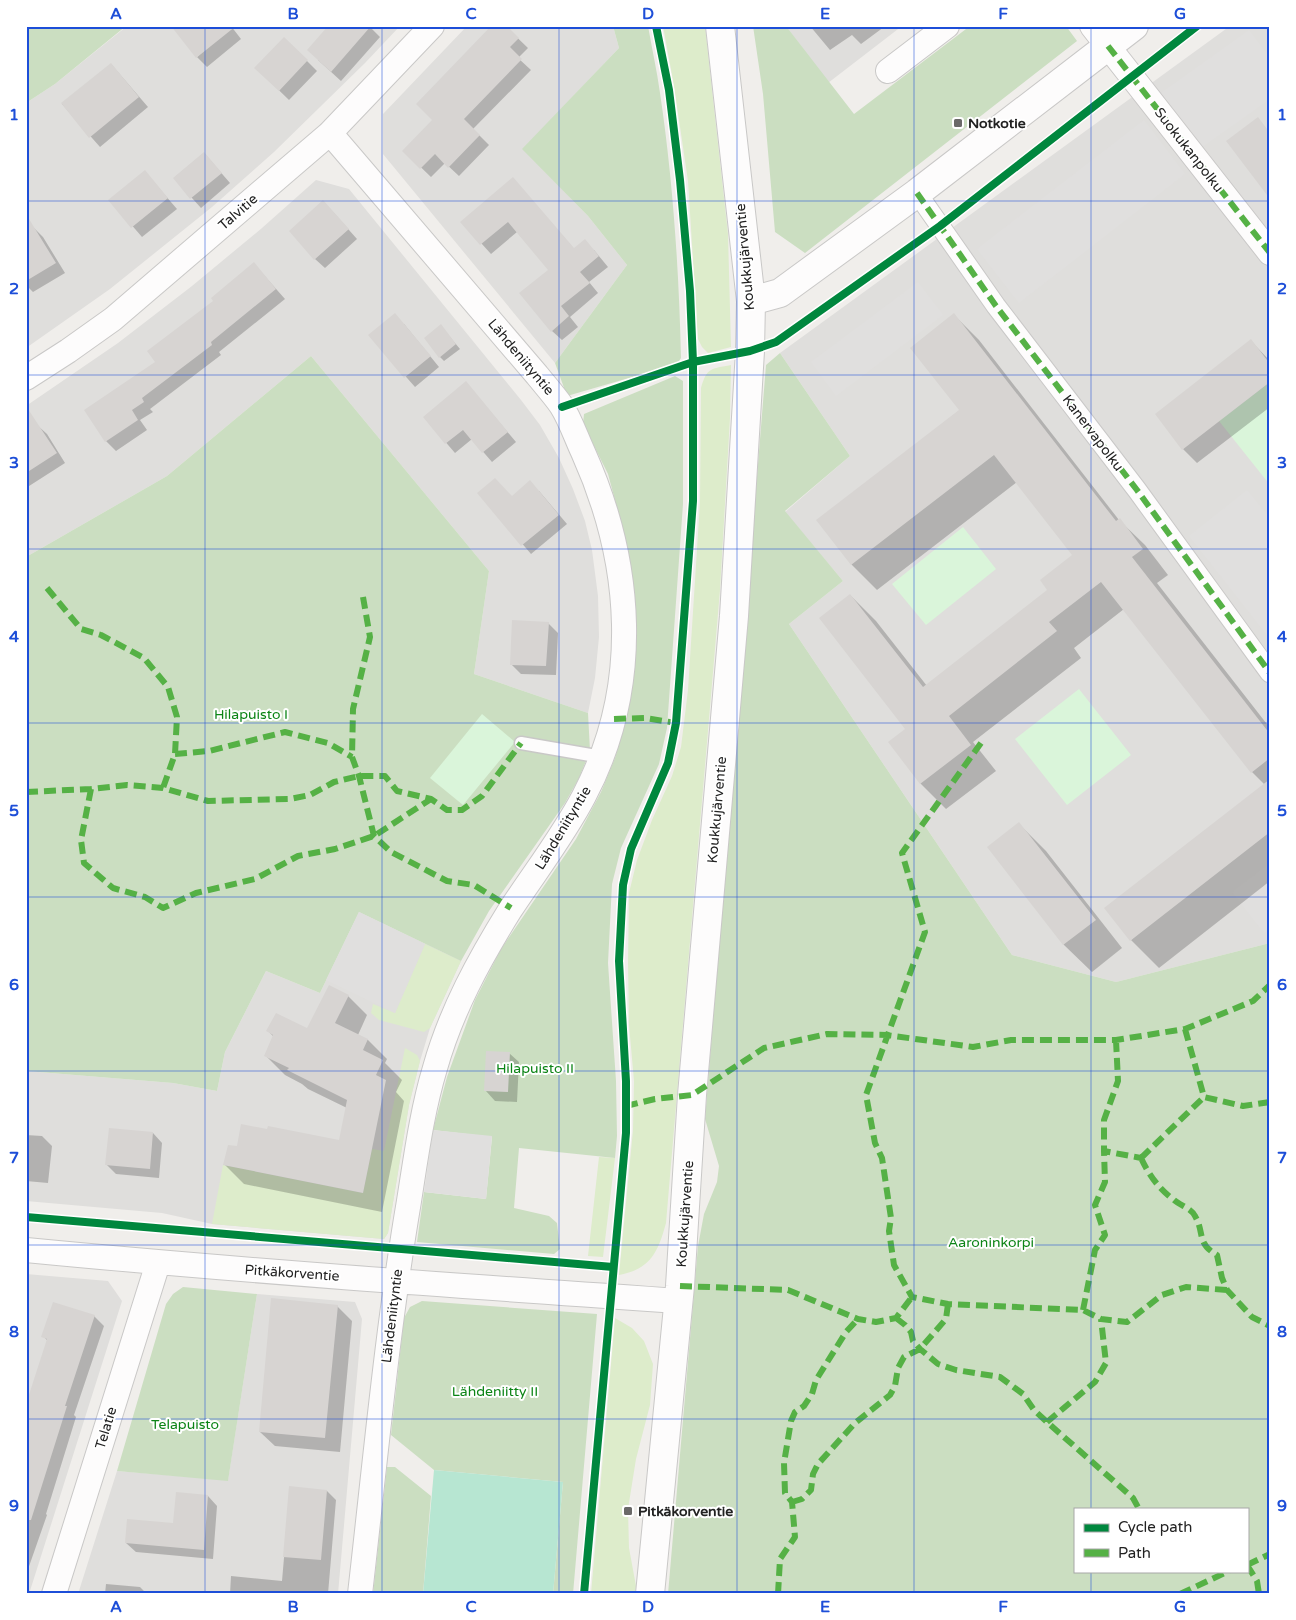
<svg xmlns="http://www.w3.org/2000/svg" width="1296" height="1620" font-family="'Varela Round',sans-serif">
	<style>
		.residential { fill: #dfdedc }
		.grass { fill: #ddeccb }
		.forest { fill: #cbdec1; fill-rule: evenodd }
		.park { fill: #daf5da }
		.pitch { fill: #b7e6d2 }
		.parking { fill: #e0dfde }
		.shadow { fill: #0003 }
		.building { fill: #d7d4d2 }
		.lines { fill: none; stroke-linecap: round; stroke-linejoin: round }
		.service-casing { stroke: #c9c8c7; stroke-width: 15 }
		.pedestrian-casing { stroke: #c9c8c7; stroke-width: 21 }
		.minor-casing { stroke: #c9c8c7; stroke-width: 26 }
		.tertiary-casing { stroke: #c9c8c7; stroke-width: 30 }
		.service { stroke: #fdfcfc; stroke-width: 12 }
		.pedestrian { stroke: #fdfcfc; stroke-width: 19 }
		.minor { stroke: #fdfcfc; stroke-width: 24 }
		.tertiary { stroke: #fdfcfc; stroke-width: 28 }
		.quiet { stroke: #55b145; stroke-width: 6; stroke-dasharray: 12 6; stroke-linecap: butt }
		.cycleway-casing { stroke: #fff; stroke-width: 11 }
		.cycleway { stroke: #00873e; stroke-width: 8 }
		.grid { fill: none; stroke: #1d4ed8; stroke-width: 1; stroke-opacity: 0.55 }
		.poi-dot { fill: #6a6968; stroke: #fff; stroke-width: 2 }
		.labels { text-anchor: middle; dominant-baseline: central; stroke-width: 4; stroke-linejoin: round; paint-order: stroke }
		.poi-label { font-size: 14px; font-weight: bold; fill: #222; stroke: #fff; text-anchor: start }
		.street-label { font-size: 14px; fill: #222; stroke: #fff }
		.park-label { font-size: 14px; fill: #0c8416; stroke: #fff }
		.neatline { fill: none; stroke: #1d4ed8; stroke-width: 2 }
		.grid-label { font-size: 16px; text-anchor: middle; font-weight: bold; fill: #1d4ed8 }
	</style>
	<rect width="100%" height="100%" fill="#f0eeeb"/>
	<path class="residential" d="M127 26H400L365 63 274 152 212 207 110 289 26 348V103L55 84Z
		M467 26H613L619 48 523 149 588 216 627 265 555 363 383 154V114Z
		M786 26H902L828 83Z
		M1230 26H1270V943L1116 982 1012 955 789 624 843 581 785 512 850 456 780 353Z
		M316 180 349 189 521 400 540 425 559 458 573 489 585 521 592 550 598 596 599 637 595 678 588 713 474 674 489 571 311 356 167 476 26 557V406L118 343 192 286 262 228Z
		M359 912 461 961 430 1028 420 1061 409 1105 388 1233 384 1239 212 1224 162 1213 26 1201V1071L173 1083 217 1091 225 1052 266 971 320 993Z
		M26 1274 108 1281 122 1301 29 1594H26Z
		M257 1294 355 1302 362 1319 338 1594H78L117 1471 228 1480Z"/>
	<path class="grass" d="M663 26H705L728 234 731 347 708 353 702 347 698 339 688 181 674 86Z
		M731 365 730 418 720 590 666 1223C658 1252 651 1269 619 1275L633 1130 634 1081 629 1025 628 963 629 893 637 860 652 820 672 776 681 747 688 690 700 502 701 388C707 367 711 369 731 365Z
		M425 944 461 961 430 1028 424 1032 379 1020 371 1013 373 1004 395 1013Z
		M405 1048 417 1055 420 1061 409 1105 388 1233 384 1239 212 1224 223 1165 363 1193 372 1149 384 1151Z
		M599 1157 615 1158 603 1257 588 1256Z
		M615 1318 632 1328 644 1341 653 1364 650 1405 636 1459 628 1509 629 1548 636 1586 635 1594H591Z"/>
	<path class="forest" d="M26 26H126L55 84 26 103Z
		M613 26H648C652 49 657 71 660 93 673 180 679 271 681 358L677 364 567 396 555 363 627 265 588 216 522 149 619 48Z
		M753 26H786L854 114 970 26H1066L1077 41 805 253 775 232 763 94Z
		M780 353 850 456 785 511 843 581 789 624 1012 955 1116 982 1270 943V1594H668L698 1246 704 1214 717 1182 719 1166 705 1119 766 365ZM1075 1509H1247V1571H1075Z
		M311 356 489 571 474 674 588 713 590 751 579 778 565 803 489 911 461 961 359 912 320 993 266 971 225 1052 217 1091 173 1083 26 1071V557L167 476Z
		M675 376 683 381V504L667 728 659 764 621 848 612 884 608 963 616 1081 617 1136 615 1158 519 1148 514 1208 549 1216 557 1223 560 1249 554 1254 417 1242 424 1192 486 1199 492 1137 433 1130 447 1077 475 1000 501 949 576 839 601 792 615 758 625 723 633 665 634 591 622 526 608 474 583 424 584 414Z
		M183 1287 257 1294 228 1481 117 1471 166 1304 173 1294Z
		M422 1301 597 1314 573 1594H553L563 1482 434 1470 391 1435 404 1318 410 1307Z
		M387 1467H395L431 1496 423 1594H373Z"/>
	<path class="park" d="M1270 382V485L1219 421Z
		M963 527 996 569 926 625 892 584Z
		M1079 689 1131 755 1067 805 1015 739Z
		M482 714 515 742 463 805 430 778Z"/>
	<path class="pitch" d="M434 1470 563 1482 553 1594H423Z"/>
	<path class="parking" d="M1249 30 1270 58V99L1201 148 1161 93Z
		M1144 120 1185 174 1019 303 977 249Z
		M918 282 943 315 836 396 811 362Z
		M1247 490 1270 518V639L1189 536Z
		M1270 863V929L1264 933 1232 892Z
		M359 912 425 944 395 1013 326 980Z
		M433 1130 492 1136 486 1199 424 1192Z"/>
	<path class="shadow" d="M231 26 241 39 207 67 197 57Z
		M369 26 380 37 341 81 318 60Z
		M505 26 528 48 518 58 531 70 473 129 489 145 459 176 445 163 431 177 404 151 434 120Z
		M810 26H884V27L861 44 852 35 830 50Z
		M284 38 317 71 289 100 256 68Z
		M111 64 148 107 100 147 62 104Z
		M204 153 230 183 201 208 174 178Z
		M145 172 177 209 142 237 110 200Z
		M513 179 574 249 594 250 608 267 589 282 598 293 570 317 578 327 562 340 552 331 550 270 517 232 491 254 462 222Z
		M333 212 357 239 325 268 315 259Z
		M33 227 43 237 65 273 33 292 26 285V232Z
		M254 264 285 299 219 352 221 355 150 409 153 412 140 420 147 430 116 451 106 441 157 363 215 301Z
		M954 315 979 340 1119 520 1145 545 1168 575 1157 583 1270 728V790L1252 772 1124 609 1074 648 1081 658 973 742 996 771 946 809 920 783 907 729 850 595 876 621 927 686 1049 590 1074 555 1017 482 877 590 852 565 818 521 960 410Z
		M404 324 439 367 415 387 370 336Z
		M445 331 460 349 444 361 440 357Z
		M1251 341 1270 361V407L1197 463 1183 449Z
		M466 383 516 442 492 462 472 439 455 453 424 417Z
		M37 425 47 434 65 463 26 488V432Z
		M539 491 567 524 531 554 479 493 512 497Z
		M548 623 558 633 556 675 521 674 511 664Z
		M1270 795V881L1159 968 1131 940Z
		M1019 824 1046 851 1122 948 1092 972 1064 945 989 847Z
		M348 996 367 1015 358 1035 368 1040 387 1059 385 1063 402 1080 396 1092 404 1101 382 1212 244 1184 225 1165 238 1148 340 1141 347 1108 308 1089 302 1084 285 1075 266 1056 274 1037 268 1031 307 1029Z
		M509 1053 519 1062 517 1102 495 1101 486 1091Z
		M153 1133 162 1143 159 1178 116 1174 106 1164Z
		M26 1135 42 1136 52 1146 48 1183 26 1181Z
		M337 1306 352 1321 340 1452 275 1446 260 1432Z
		M94 1316 104 1326 74 1415 76 1417 46 1514 47 1515 26 1575V1409L48 1341 43 1336Z
		M290 1488 327 1491 336 1500 328 1594H230L231 1576 282 1581Z
		M208 1496 217 1506 213 1559 136 1552 126 1543 175 1524Z
		M106 1584 140 1587 147 1594H105Z"/>
	<path class="building" d="M171 26H236L196 58Z
		M328 26H371L331 72 307 50Z
		M491 26H507L519 38 510 47 522 59 464 119 480 135 448 168 435 154 420 169 402 151 432 120 416 104Z
		M284 37 308 60 279 91 254 68Z
		M111 63 139 97 89 138 61 103Z
		M1258 117 1270 133V199L1226 141Z
		M204 152 222 173 190 199 173 178Z
		M145 170 168 198 131 228 108 200Z
		M513 177 574 248 585 239 599 256 580 272 590 283 561 306 569 316 551 332 519 293 548 270 508 222 480 245 460 222Z
		M323 200 349 229 314 260 289 231Z
		M26 214 56 263 26 281Z
		M254 262 276 289 211 342 212 345 142 398 144 402 132 410 138 420 105 442 84 410 155 362 147 351 213 301 211 298Z
		M395 313 431 356 404 378 368 335Z
		M954 313 1116 521 1120 518 1143 549 1132 557 1270 734V758L1251 773 1101 582 1049 622 1057 631 949 716 971 745 920 784 888 742 905 729 819 618 850 594 923 687 1047 590 1040 580 1072 555 994 455 851 565 816 520 959 410 910 348Z
		M441 324 456 344 439 358 424 338Z
		M1251 339 1270 364V382L1182 450 1155 414Z
		M466 381 508 432 482 453 463 430 445 444 423 417Z
		M26 406 57 453 26 473Z
		M495 478 512 496 530 480 559 515 521 546 477 493Z
		M512 620 549 622 546 666 510 665Z
		M1270 779V832L1130 941 1104 908Z
		M1019 822 1096 920 1063 945 987 847Z
		M329 985 349 995 335 1023 368 1039 363 1050 383 1060 376 1075 386 1080 363 1193 223 1165 228 1145 237 1146 241 1124 267 1129 268 1126 339 1140 347 1100 287 1070 289 1068 264 1056 273 1035 266 1031 276 1013 307 1028Z
		M486 1051 510 1052 508 1092 484 1091Z
		M109 1128 153 1132 150 1169 105 1165Z
		M271 1298 338 1305 325 1438 259 1432Z
		M53 1302 95 1315 65 1406H67L31 1520H26V1404L47 1339 41 1337Z
		M289 1486 327 1490 321 1560 283 1557Z
		M176 1492 208 1495 204 1550 125 1543 127 1519 173 1523Z"/>
	<g class="lines">
		<g class="service-casing">
			<path id="service" d="M521 743 602 757"/>
		</g>
		<g class="pedestrian-casing">
			<path id="pedestrian" d="M917 193 996 306 1137 490 1270 673"/>
		</g>
		<g class="minor-casing">
			<path id="minor" d="M1092 26 1270 253
				M888 71 947 26
				M330 133 537 375C545 385 554 395 561 405 570 419 576 437 583 452 633 563 642 686 584 796 563 836 535 872 510 910 479 960 451 1011 435 1068 422 1111 416 1157 409 1201 387 1331 375 1463 360 1594
				M26 378 68 351 113 319 330 133 432 26
				M26 1250C243 1271 461 1286 678 1301
				M54 1594 158 1263"/>
		</g>
		<g class="tertiary-casing">
			<path id="tertiary" d="M751 301 780 293 917 193 1134 26
				M650 1594 680 1286 692 1095 734 616 750 351 751 301 720 26"/>
		</g>
		<use href="#service" class="service"/>
		<use href="#pedestrian" class="pedestrian"/>
		<use href="#minor" class="minor"/>
		<use href="#tertiary" class="tertiary"/>
		<path class="quiet" d="M1108 46 1270 253
			M917 193 996 306 1137 490 1270 673
			M47 588 81 629 101 635 144 658 168 687 177 717 175 754 163 788
			M363 597 370 637 353 709 352 757 359 776 374 836 391 852 447 881 474 885 511 908
			M614 719 645 718 676 723
			M981 743 902 853 925 932 866 1095 875 1143 882 1158 891 1218 889 1231 894 1265 912 1297 948 1304 1083 1310 1101 1319 1127 1322 1162 1295 1186 1287 1227 1290
			M175 754 209 751 285 732 328 743 352 757
			M91 789 81 840 84 863 113 888 145 897 163 908 196 893 255 879 298 856 335 849 374 836 431 799
			M26 792 91 789 127 785 163 788 208 801 290 799 310 795 334 782 359 776H385L397 791 431 799 447 810H462L482 796 521 743
			M1185 1029 1204 1097 1243 1106 1270 1102
			M1116 1040 1118 1081 1104 1120V1151L1141 1158
			M626 1106 655 1099 692 1095 764 1048 827 1034 887 1035 973 1047 1011 1040H1116L1185 1029 1253 1001 1270 985
			M1141 1158C1149 1175 1159 1189 1174 1200 1181 1206 1191 1208 1195 1216 1205 1233 1196 1243 1217 1255L1222 1278 1227 1290 1252 1317 1270 1326
			M1141 1158 1204 1097
			M1270 1275V1278
			M680 1286 788 1290 858 1319 876 1322 896 1318 912 1297
			M1083 1310 1095 1250 1105 1235 1095 1205 1105 1182 1104 1151
			M896 1318 905 1325 911 1332 913 1341 920 1349 938 1364 956 1370 1000 1377 1023 1394 1034 1410 1047 1422 1133 1498 1139 1509
			M1047 1422 1095 1382 1106 1363 1101 1319
			M792 1502 802 1499 811 1490 813 1474 818 1464 855 1423 890 1395 895 1386 898 1368 904 1357 920 1349 946 1319 948 1304
			M1247 1565 1257 1581 1259 1594
			M1247 1565 1270 1554
			M778 1594 780 1559 795 1537 792 1502 785 1493 784 1463 791 1421 795 1412 804 1406 812 1394 816 1380 846 1332 858 1319
			M1180 1594 1229 1571"/>
		<g class="cycleway-casing">
			<path id="cycleway" d="M562 407 693 362 750 351 776 342 940 226 1197 26
				M26 1217 613 1267
				M584 1594 626 1133V1081L619 961 623 885 631 849 668 763 676 723 693 501V362L690 291 680 180 669 90 656 26"/>
		</g>
		<use href="#cycleway" class="cycleway"/>
	</g>
	<path class="grid" d="M205 26V1594M382 26V1594M559 26V1594M737 26V1594M914 26V1594M1091 26V1509M26 201H1270M26 375H1270M26 549H1270M26 723H1270M26 897H1270M26 1071H1270M26 1245H1270M26 1419H1270M1091 1571V1594"/>
	<g class="poi-dot">
		<rect x="953" y="118" width="10" height="10" rx="2.5"/>
		<rect x="623" y="1506" width="10" height="10" rx="2.5"/>
	</g>
	<g class="labels">
		<g class="poi-label">
			<text x="968" y="123">Notkotie</text>
			<text x="638" y="1511">Pitkäkorventie</text>
		</g>
		<g class="street-label">
			<text transform="translate(1189 150) rotate(52)">Suokukanpolku</text>
			<text transform="translate(238 212) rotate(-41)">Talvitie</text>
			<text transform="translate(745 257) rotate(-95)">Koukkujärventie</text>
			<text transform="translate(521 357) rotate(50)">Lähdeniityntie</text>
			<text transform="translate(1093 433) rotate(53)">Kanervapolku</text>
			<text transform="translate(717 810) rotate(-85)">Koukkujärventie</text>
			<text transform="translate(563 828) rotate(-59)">Lähdeniityntie</text>
			<text transform="translate(685 1214) rotate(-86)">Koukkujärventie</text>
			<text transform="translate(292 1273) rotate(4)">Pitkäkorventie</text>
			<text transform="translate(392 1316) rotate(-83)">Lähdeniityntie</text>
			<text transform="translate(106 1428) rotate(-73)">Telatie</text>
		</g>
		<g class="park-label">
			<text x="251" y="714">Hilapuisto I</text>
			<text x="535" y="1068">Hilapuisto II</text>
			<text x="991" y="1242">Aaroninkorpi</text>
			<text x="495" y="1391">Lähdeniitty II</text>
			<text x="185" y="1424">Telapuisto</text>
		</g>
	</g>
	<rect width="1296" height="1620" fill="none" stroke="#ffffff" stroke-width="55"/>
	<rect x="1074" y="1508" width="175" height="65" fill="#ffffff" stroke="#a7a7a7"/>
	<rect x="1084" y="1524" width="25" height="8" fill="#00873e" stroke="#a7a7a7"/>
	<text x="1118" y="1532" font-size="15" fill="#222222">Cycle path</text>
	<rect x="1084" y="1549" width="25" height="8" fill="#55b145" stroke="#a7a7a7"/>
	<text x="1118" y="1558" font-size="15" fill="#222222">Path</text>
	<rect x="28" y="28" width="1240" height="1564" class="neatline"/>
	<g class="grid-label">
		<text x="116" y="19">A</text>
		<text x="293" y="19">B</text>
		<text x="471" y="19">C</text>
		<text x="648" y="19">D</text>
		<text x="825" y="19">E</text>
		<text x="1003" y="19">F</text>
		<text x="1180" y="19">G</text>
		<text x="14" y="120">1</text>
		<text x="1282" y="120">1</text>
		<text x="14" y="294">2</text>
		<text x="1282" y="294">2</text>
		<text x="14" y="468">3</text>
		<text x="1282" y="468">3</text>
		<text x="14" y="642">4</text>
		<text x="1282" y="642">4</text>
		<text x="14" y="816">5</text>
		<text x="1282" y="816">5</text>
		<text x="14" y="990">6</text>
		<text x="1282" y="990">6</text>
		<text x="14" y="1163">7</text>
		<text x="1282" y="1163">7</text>
		<text x="14" y="1337">8</text>
		<text x="1282" y="1337">8</text>
		<text x="14" y="1511">9</text>
		<text x="1282" y="1511">9</text>
		<text x="116" y="1612">A</text>
		<text x="293" y="1612">B</text>
		<text x="471" y="1612">C</text>
		<text x="648" y="1612">D</text>
		<text x="825" y="1612">E</text>
		<text x="1003" y="1612">F</text>
		<text x="1180" y="1612">G</text>
	</g>
</svg>
